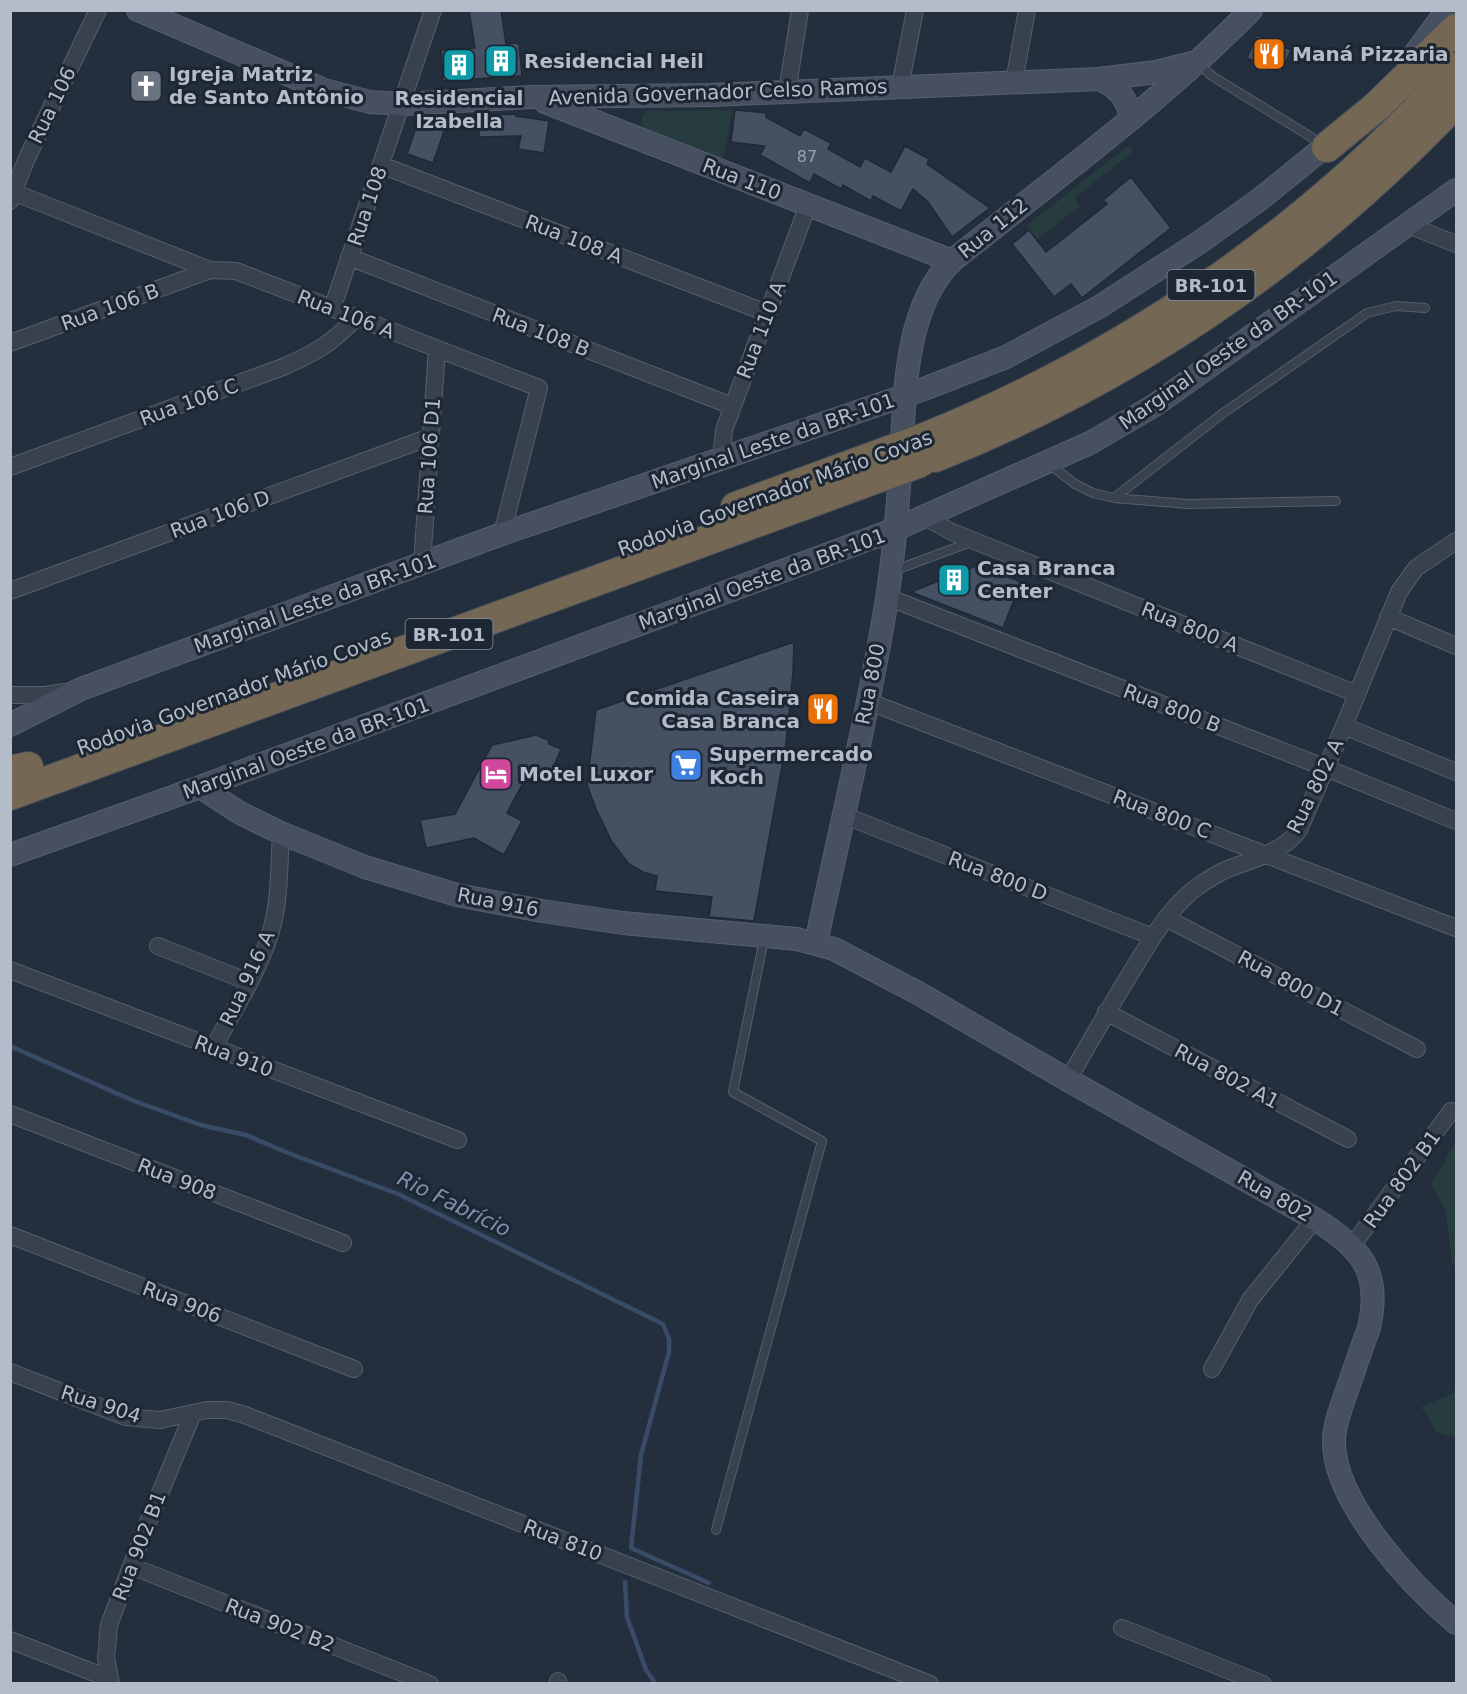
<svg xmlns="http://www.w3.org/2000/svg" width="1467" height="1694" font-family="'DejaVu Sans',sans-serif">
	<style>
		.green { fill: #263c3f }
		.lines { fill: none; stroke-linecap: round; stroke-linejoin: round }
		.stream { stroke: #394c67; stroke-width: 4.5 }
		.building { fill: #455162; stroke: #1f2835; stroke-width: 1.5 }
		.lane-casing { stroke: #565f6c; stroke-width: 10 }
		.street-casing { stroke: #565f6c; stroke-width: 18 }
		.secondary-casing { stroke: #565f6c; stroke-width: 24 }
		.highway-casing { stroke: #434c59; stroke-width: 32 }
		.lane { stroke: #38414e; stroke-width: 8 }
		.street { stroke: #38414e; stroke-width: 16 }
		.secondary { stroke: #465061; stroke-width: 22 }
		.highway { stroke: #746855; stroke-width: 30 }
		.highway-bridge-casing { stroke: #434c59; stroke-width: 32; stroke-linecap: butt }
		.highway-bridge { stroke: #746855; stroke-width: 30 }
		.labels { text-anchor: middle; dominant-baseline: central; stroke-width: 6; stroke-linejoin: round; paint-order: stroke }
		.number-label { font-size: 16px; fill: #98a1af }
		.shield { fill: #1d2633; stroke: #878f9c; stroke-width: 1.5 }
		.shield-label { font-size: 18px; font-weight: bold; fill: #b4bcc9 }
		.poi-label { font-size: 20px; font-weight: bold; fill: #b4bcc9; stroke: #1d2633; text-anchor: start }
		.street-label { font-size: 20px; fill: #b4bcc9; stroke: #1d2633 }
		.water-label { font-size: 21px; font-style: italic; fill: #7c92b1; stroke: #1d2633 }
	</style>
	<rect width="100%" height="100%" fill="#242f3e"/>
	<path class="green" d="M732 110 723 159 649 134 641 127 642 116 649 111Z
		M1129 145 1134 151 1074 198 1080 206 1037 239 1026 226Z
		M1456 1142V1267L1452 1262 1445 1209 1431 1184Z
		M1456 1380V1438L1437 1432 1421 1407 1454 1393Z"/>
	<g class="lines">
		<path class="stream" d="M10 1046 134 1101 201 1125 246 1135 288 1153 398 1194 663 1324 669 1339V1352L641 1455 631 1548 709 1583
			M625 1582 627 1617 646 1670 656 1684"/>
	</g>
	<path class="building" d="M469 10H501L506 44 519 43 522 76 443 81 441 50 475 48Z
		M1257 35 1291 50 1281 72 1247 58Z
		M735 110 766 113V117L800 136 804 129 831 143 828 149 860 167 865 158 891 172 905 146 929 159 927 164 990 208 952 237 928 202 913 189 901 211 873 196 871 201 843 185 841 189 814 174 810 183 760 155 765 146 731 142Z
		M516 114V116L549 121 544 153 518 149 521 136 479 137V115Z
		M419 119 448 120 433 163 407 154Z
		M1131 177 1171 228 1082 298 1071 284 1054 297 1012 244 1029 230 1046 252 1107 204 1103 200Z
		M978 565 1021 582 1003 628 911 592Z
		M794 642 793 672 786 744 754 921 709 917 712 897 655 891 657 876 643 872 629 864 612 842 596 809 587 785 596 710Z
		M536 735 548 740 549 744 561 749 554 766 557 775 523 783 507 813 522 821 504 855 474 838 426 848 420 820 455 814 492 745Z"/>
	<g class="lines">
		<g class="lane-casing">
			<path id="lane" d="M1197 62 1212 76 1324 145
				M1048 463 1075 484 1093 493 1114 498 1188 504 1336 501
				M1114 498 1222 414 1367 313 1396 306 1425 308
				M893 571 971 542
				M716 1530 822 1141 733 1092 764 939"/>
		</g>
		<g class="street-casing">
			<path id="street" d="M1014 82 1027 10
				M900 87 915 10
				M787 92 800 10
				M381 165 767 313
				M13 192 210 270 236 271 539 388 502 534
				M10 201 27 158 98 10
				M1408 225 1456 244
				M349 257 732 406
				M332 309 433 10
				M10 343 210 270
				M721 458 724 430 808 205
				M10 467 283 367C315 353 331 344 356 318
				M925 517 952 532 1357 694
				M422 563 437 349
				M10 591 430 437
				M887 597 1326 768 1456 821
				M1388 617 1456 646
				M10 695H45L65 692
				M867 701 1456 928
				M1344 726 1456 772
				M843 815 1153 937
				M1166 918 1417 1049
				M158 946 249 982
				M10 970 458 1140
				M1106 1012 1348 1139
				M213 1048C233 1011 259 972 271 931 280 900 279 865 281 833
				M1068 1080C1090 1042 1112 1003 1135 966 1152 938 1168 911 1193 890 1204 882 1215 874 1228 869 1253 859 1282 853 1299 830L1344 726 1399 592 1416 568 1456 541
				M10 1114 343 1243
				M10 1235 354 1369
				M1352 1246 1451 1111
				M1212 1369 1250 1300 1315 1219
				M10 1372 126 1417 160 1420 207 1410H227L245 1415 930 1684
				M131 1566 430 1684
				M1122 1628 1263 1684
				M10 1640 110 1679
				M558 1681V1684
				M111 1684 106 1658 109 1625 142 1537 193 1413"/>
		</g>
		<g class="secondary-casing">
			<path id="secondary" d="M138 10 324 90 370 102 402 104 533 97 711 95 1099 79 1156 72 1192 63
				M1414 55 1447 10
				M1099 79C1118 87 1127 98 1131 118
				M545 102 952 261
				M10 725 81 689 502 534 924 389 1006 357 1099 307 1200 242 1259 200 1338 136
				M200 787 240 813 281 833 365 867 457 895 542 911 623 923 797 939 834 949 918 993 1068 1080 1315 1219C1361 1249 1382 1270 1369 1328 1361 1349 1354 1371 1346 1393 1341 1408 1334 1425 1334 1441 1333 1502 1412 1586 1456 1623
				M10 855 200 787 896 529 1090 443 1155 405 1456 190
				M816 943C840 829 868 714 887 599 894 553 898 506 901 459 905 397 904 307 952 261 1053 180 1160 103 1251 10"/>
		</g>
		<g class="highway-casing">
			<path id="highway" d="M1327 147 1376 107 1456 29
				M922 439C1126 357 1309 232 1456 68
				M935 457C1136 377 1307 259 1456 102
				M736 507 886 452
				M10 771 28 767
				M10 795 888 474"/>
		</g>
		<use href="#lane" class="lane"/>
		<use href="#street" class="street"/>
		<use href="#secondary" class="secondary"/>
		<use href="#highway" class="highway"/>
		<g class="highway-bridge-casing">
			<path id="highway-bridge" d="M886 452 922 439
				M888 474 921 462"/>
		</g>
		<use href="#highway-bridge" class="highway-bridge"/>
	</g>
	<defs>
		<g id="restaurant-square" transform="scale(1.725)"><rect x="-9" y="-9" width="18" height="18" rx="4" fill="#e8710a" stroke="#1d2633"/><path d="M-5-6h1v4h1v-4h1v4h1v-4h1v5L-1.5 .5V6h-2V.5L-5-1ZM5-6V6H3V1.5H1.5Q1.5-4 5-6Z" fill="#fff"/></g>
		<g id="building-square" transform="scale(1.725)"><rect x="-9" y="-9" width="18" height="18" rx="4" fill="#0f9aa8" stroke="#1d2633"/><path d="M-4-6H4V6H1V3H-1V6H-4ZM-2.5-4.3h1.7v1.8h-1.7ZM.8-4.3h1.7v1.8H.8ZM-2.5-1h1.7V.8h-1.7ZM.8-1h1.7V.8H.8Z" fill="#fff"/></g>
		<g id="church-square" transform="scale(1.725)"><rect x="-9" y="-9" width="18" height="18" rx="4" fill="#6b7280" stroke="#1d2633"/><path d="M-1.2-6h2.4v3.5h3.3v2.4h-3.3V6h-2.4V-.1h-3.3v-2.4h3.3Z" fill="#fff"/></g>
		<g id="supermarket-square" transform="scale(1.725)"><rect x="-9" y="-9" width="18" height="18" rx="4" fill="#3f7fe0" stroke="#1d2633"/><path d="M-6-5.5h2.5l.6 2H6L4.5 2H-2.5L-4.4-4H-6ZM-1.5 3.2a1.3 1.3 0 1 0 .1 0ZM3 3.2a1.3 1.3 0 1 0 .1 0Z" fill="#fff"/></g>
		<g id="hotel-square" transform="scale(1.725)"><rect x="-9" y="-9" width="18" height="18" rx="4" fill="#d1479c" stroke="#1d2633"/><path d="M-6-4.5h1.5V1H6V5H4.5V3h-9V5H-6ZM-4 0a1.8 1.8 0 1 1 3.6 0ZM.5 0V-2.5h3Q6-2.5 6 0Z" fill="#fff"/></g>
	</defs>
	<g fill-rule="evenodd">
		<use href="#restaurant-square" x="1269" y="54"/>
		<use href="#building-square" x="501" y="61"/>
		<use href="#building-square" x="459" y="65"/>
		<use href="#church-square" x="146" y="86"/>
		<use href="#building-square" x="954" y="580"/>
		<use href="#restaurant-square" x="823" y="709"/>
		<use href="#supermarket-square" x="686" y="765"/>
		<use href="#hotel-square" x="496" y="774"/>
	</g>
	<g class="labels">
		<g class="number-label">
			<text x="807" y="156">87</text>
		</g>
		<g class="shield">
			<rect x="1167.5" y="270" width="87" height="30" rx="4.5"/>
			<rect x="405.5" y="619" width="87" height="30" rx="4.5"/>
		</g>
		<g class="shield-label">
			<text x="1211" y="285">BR-101</text>
			<text x="449" y="634">BR-101</text>
		</g>
		<g class="poi-label">
			<text x="1292" y="54">Maná Pizzaria</text>
			<text x="524" y="61">Residencial Heil</text>
			<text x="169" y="74">Igreja Matriz<tspan x="169" dy="23">de Santo Antônio</tspan></text>
			<text x="459" y="98" text-anchor="middle">Residencial<tspan x="459" dy="23">Izabella</tspan></text>
			<text x="977" y="568">Casa Branca<tspan x="977" dy="23">Center</tspan></text>
			<text x="800" y="698" text-anchor="end">Comida Caseira<tspan x="800" dy="23">Casa Branca</tspan></text>
			<text x="709" y="754">Supermercado<tspan x="709" dy="23">Koch</tspan></text>
			<text x="519" y="774">Motel Luxor</text>
		</g>
		<g class="street-label">
			<text transform="translate(718 92) rotate(-2)">Avenida Governador Celso Ramos</text>
			<text transform="translate(52 105) rotate(-64)">Rua 106</text>
			<text transform="translate(742 179) rotate(21)">Rua 110</text>
			<text transform="translate(367 206) rotate(-71)">Rua 108</text>
			<text transform="translate(993 228) rotate(-39)">Rua 112</text>
			<text transform="translate(574 239) rotate(21)">Rua 108 A</text>
			<text transform="translate(110 307) rotate(-20)">Rua 106 B</text>
			<text transform="translate(346 314) rotate(21)">Rua 106 A</text>
			<text transform="translate(761 330) rotate(-69)">Rua 110 A</text>
			<text transform="translate(541 332) rotate(21)">Rua 108 B</text>
			<text transform="translate(1228 350) rotate(-35)">Marginal Oeste da BR-101</text>
			<text transform="translate(189 402) rotate(-20)">Rua 106 C</text>
			<text transform="translate(773 441) rotate(-19)">Marginal Leste da BR-101</text>
			<text transform="translate(429 456) rotate(-86)">Rua 106 D1</text>
			<text transform="translate(775 493) rotate(-20)">Rodovia Governador Mário Covas</text>
			<text transform="translate(220 514) rotate(-20)">Rua 106 D</text>
			<text transform="translate(762 579) rotate(-20)">Marginal Oeste da BR-101</text>
			<text transform="translate(315 603) rotate(-20)">Marginal Leste da BR-101</text>
			<text transform="translate(1190 627) rotate(22)">Rua 800 A</text>
			<text transform="translate(870 684) rotate(-79)">Rua 800</text>
			<text transform="translate(234 692) rotate(-20)">Rodovia Governador Mário Covas</text>
			<text transform="translate(1172 708) rotate(21)">Rua 800 B</text>
			<text transform="translate(306 748) rotate(-20)">Marginal Oeste da BR-101</text>
			<text transform="translate(1315 786) rotate(-64)">Rua 802 A</text>
			<text transform="translate(1162 814) rotate(21)">Rua 800 C</text>
			<text transform="translate(998 876) rotate(21)">Rua 800 D</text>
			<text transform="translate(498 902) rotate(11)">Rua 916</text>
			<text transform="translate(247 978) rotate(-65)">Rua 916 A</text>
			<text transform="translate(1291 983) rotate(28)">Rua 800 D1</text>
			<text transform="translate(234 1056) rotate(21)">Rua 910</text>
			<text transform="translate(1227 1076) rotate(28)">Rua 802 A1</text>
			<text transform="translate(177 1179) rotate(21)">Rua 908</text>
			<text transform="translate(1402 1179) rotate(-54)">Rua 802 B1</text>
			<text transform="translate(1275 1196) rotate(30)">Rua 802</text>
			<text transform="translate(182 1302) rotate(21)">Rua 906</text>
			<text transform="translate(101 1404) rotate(18)">Rua 904</text>
			<text transform="translate(563 1540) rotate(21)">Rua 810</text>
			<text transform="translate(139 1546) rotate(-69)">Rua 902 B1</text>
			<text transform="translate(280 1625) rotate(21)">Rua 902 B2</text>
		</g>
		<g class="water-label">
			<text transform="translate(454 1204) rotate(26)">Rio Fabrício</text>
		</g>
	</g>
	<rect width="1467" height="1694" fill="none" stroke="#b4bcc9" stroke-width="24"/>
</svg>
